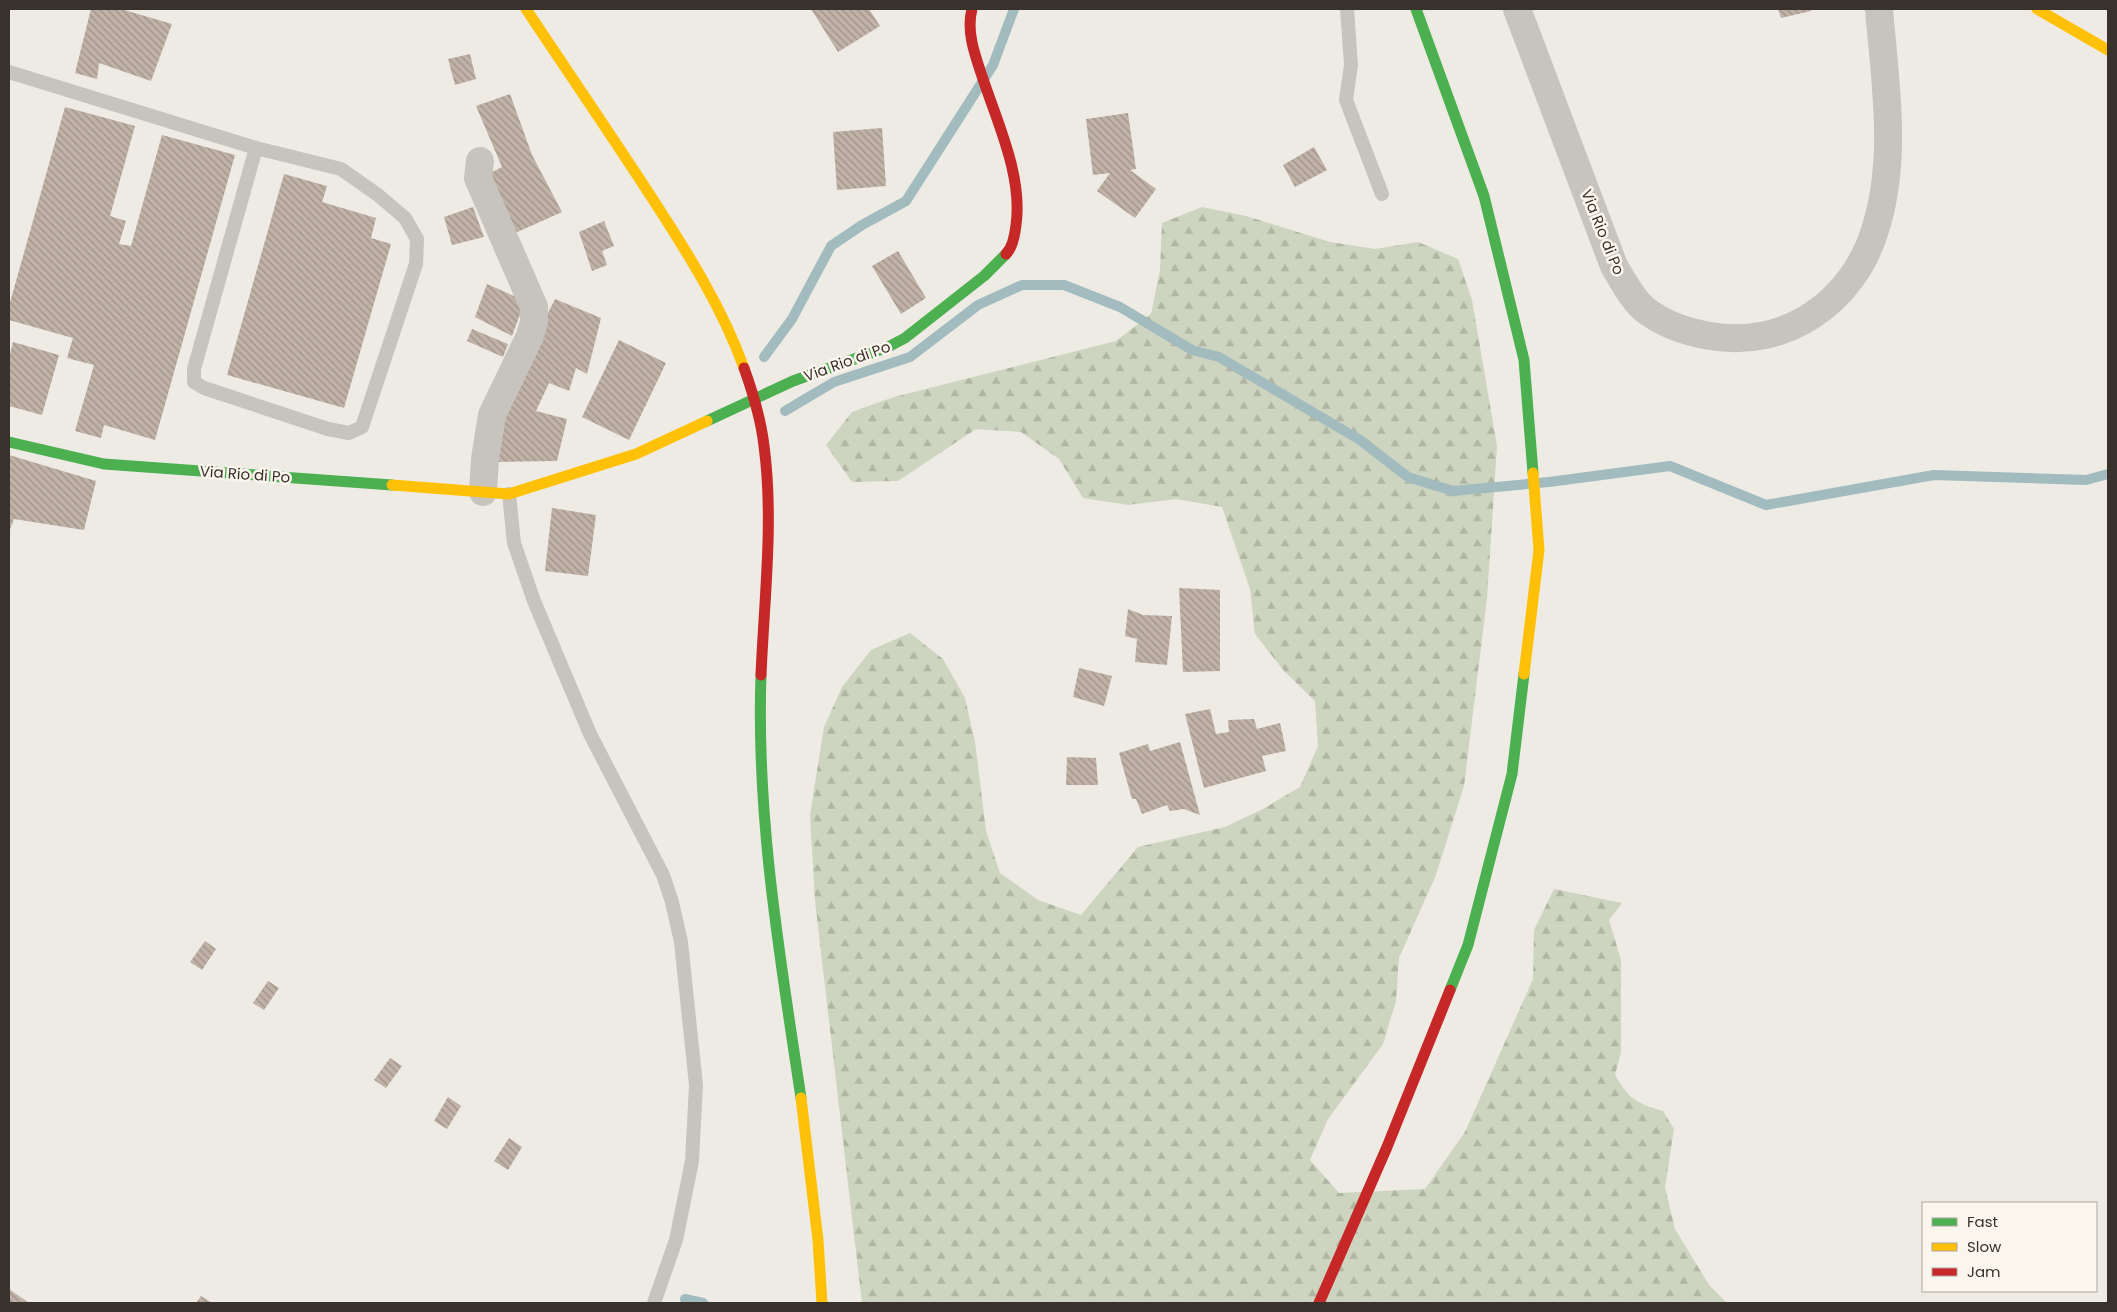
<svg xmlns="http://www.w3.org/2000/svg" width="2117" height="1312" font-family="Poppins,sans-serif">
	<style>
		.forest { fill: url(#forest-firs) }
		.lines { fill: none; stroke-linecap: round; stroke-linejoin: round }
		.stream { stroke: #a1bbbe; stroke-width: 10 }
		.building { fill: url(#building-back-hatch) }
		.lane { stroke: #c7c3bd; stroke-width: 14 }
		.street { stroke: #c7c3bd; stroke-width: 28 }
		.fast { stroke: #4caf50; stroke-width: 11 }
		.slow { stroke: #ffc107; stroke-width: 11 }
		.jam { stroke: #c62828; stroke-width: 11 }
		.labels { text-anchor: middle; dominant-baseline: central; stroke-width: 5; stroke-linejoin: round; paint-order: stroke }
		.street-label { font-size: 15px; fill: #39312b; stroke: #faf5ed }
	</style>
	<defs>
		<pattern id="forest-firs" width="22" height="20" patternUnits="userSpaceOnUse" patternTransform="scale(1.25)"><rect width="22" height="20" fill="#cdd4bf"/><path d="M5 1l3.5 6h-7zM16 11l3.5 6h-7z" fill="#b1b6a4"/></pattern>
		<pattern id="building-back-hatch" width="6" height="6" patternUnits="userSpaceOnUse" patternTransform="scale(1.25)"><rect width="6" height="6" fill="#c1b2a7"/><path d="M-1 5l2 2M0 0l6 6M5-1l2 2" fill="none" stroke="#9e9188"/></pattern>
	</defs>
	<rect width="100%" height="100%" fill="#eeebe4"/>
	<path class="forest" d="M1202 207 1246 216 1330 242 1375 249 1418 242 1458 259 1472 300 1497 446 1487 598 1464 786 1436 875 1399 958 1396 1001 1383 1044 1328 1119 1310 1160 1339 1193 1425 1189 1465 1132 1533 979 1534 930 1554 889 1622 903 1609 920 1621 960V1052L1615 1075C1628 1098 1637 1104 1663 1111L1674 1129 1665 1187 1675 1229 1709 1285 1727 1303H862L815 901 810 815 824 727 842 687 871 650 910 633 943 659 965 698 975 742 986 831 1000 873 1038 900 1081 915 1138 847 1225 827 1263 809 1300 787 1318 746 1315 701 1284 671 1255 634 1250 589 1222 507 1176 499 1128 505 1083 498 1059 459 1021 432 976 429 898 481 852 482 826 445 852 412 894 397 1116 341 1151 314 1160 270 1162 223Z"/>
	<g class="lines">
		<path class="stream" d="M764 357 792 319 831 246 862 225 906 201 993 65 1014 9
			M785 411 834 382 910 357 978 305 1022 285H1064L1120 307 1192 350 1219 357 1360 440 1408 477 1453 491 1549 482 1670 466 1766 505 1934 475 2086 480 2108 474
			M685 1299 703 1303"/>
	</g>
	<path class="building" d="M91 9H121L172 24 151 81 99 63 97 79 75 73Z
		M811 9H869L880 26 838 52Z
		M1778 9H1810L1811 11 1781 18Z
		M470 54 476 79 455 85 448 59Z
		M510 94 532 155 562 212 513 234 485 176 502 167 476 106Z
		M65 107 135 126 110 216 126 221 119 244 131 246 162 135 235 155 155 440 104 425 101 438 75 431 94 365 67 358 73 338 9 320V306Z
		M1128 113 1136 169 1130 170 1156 189 1135 218 1097 191 1110 173 1093 175 1086 119Z
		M882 128 886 186 837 190 833 132Z
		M1314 147 1327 170 1295 187 1283 165Z
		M284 174 327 186 322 202 376 218 371 238 391 244 344 408 227 375Z
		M473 207 484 237 452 245 444 217Z
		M604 221 614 246 602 251 607 265 592 271 579 232Z
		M898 251 926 298 901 314 872 266Z
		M487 284 525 301 512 336 475 317Z
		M555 299 601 318 587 374 576 368 569 391 549 383 536 411 567 419 557 461 490 462 496 416Z
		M472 329 508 344 503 357 467 341Z
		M619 340 666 363 629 440 582 417Z
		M13 342 59 355 42 415 9 406V358Z
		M9 455 96 481 84 530 14 519 9 532Z
		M552 508 596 515 588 576 545 571Z
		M1179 588 1220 590V671L1183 672Z
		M1128 609 1143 615 1172 616 1167 665 1135 662 1137 639 1125 636Z
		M1079 668 1112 676 1104 706 1073 697Z
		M1210 709 1216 734 1229 732 1228 720 1254 719 1257 729 1280 723 1286 751 1262 756 1266 771 1204 788 1185 714Z
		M1180 742 1200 815 1184 809 1170 811 1167 805 1142 814 1136 799H1132L1119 753 1148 744 1150 751Z
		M1067 757 1096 758 1098 785H1066Z
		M205 941 216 949 202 970 190 962Z
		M268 981 279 988 264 1010 253 1003Z
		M390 1058 402 1066 386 1088 374 1080Z
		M448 1097 461 1106 447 1129 434 1121Z
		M509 1138 522 1147 508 1170 494 1161Z
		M9 1289 29 1303H9Z
		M201 1296 212 1303H196Z"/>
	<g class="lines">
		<path class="lane" d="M1347 9 1351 65 1346 100 1382 194
			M9 72 256 148 341 169 378 195 405 218 417 239 416 264 362 427 349 433 328 429 204 388 194 382V369L256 148
			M509 494 514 543 534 601 590 734 663 875 672 902 681 942 696 1085 692 1161 676 1240 654 1303"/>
		<path class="street" d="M1517 9 1614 266C1623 281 1631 297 1644 309 1663 324 1686 332 1710 336 1786 349 1853 302 1875 230 1898 159 1885 82 1879 9
			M480 161 478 178 534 307V322L530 336 492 415 485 459 483 492"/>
		<path class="fast" d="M1416 9 1484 196 1524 360 1533 473
			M707 421 793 381 888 347 905 338 984 276 1006 254
			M9 442 104 464 392 485
			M761 675C756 818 780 957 801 1098
			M1450 990 1468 945 1512 774 1524 674"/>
		<path class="slow" d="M526 9C568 72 611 135 652 198 687 252 722 307 744 368
			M2037 9 2108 50
			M392 485 509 494 636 454 707 421
			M1524 674 1539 550 1533 473
			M801 1098 818 1240 822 1303"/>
		<path class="jam" d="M972 9C966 31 975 55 982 76 997 122 1023 176 1016 225 1015 234 1013 247 1006 254
			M744 368C753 393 761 419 764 446 774 520 764 601 761 675
			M1319 1303 1387 1147 1450 990"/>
	</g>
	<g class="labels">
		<g class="street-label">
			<text transform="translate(1603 232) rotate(68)">Via Rio di Po</text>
			<text transform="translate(847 361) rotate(-20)">Via Rio di Po</text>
			<text transform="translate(245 474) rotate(4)">Via Rio di Po</text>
		</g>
	</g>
	<rect width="2117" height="1312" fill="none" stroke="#39312b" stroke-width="20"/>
	<rect x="1922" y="1202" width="175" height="90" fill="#faf5ed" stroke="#ada79f"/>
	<rect x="1932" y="1218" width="25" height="8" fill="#4caf50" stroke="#ada79f"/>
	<text x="1967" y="1227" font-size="15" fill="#39312b">Fast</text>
	<rect x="1932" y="1243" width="25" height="8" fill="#ffc107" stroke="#ada79f"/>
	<text x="1967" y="1252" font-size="15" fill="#39312b">Slow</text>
	<rect x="1932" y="1268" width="25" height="8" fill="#c62828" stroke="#ada79f"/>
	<text x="1967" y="1277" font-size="15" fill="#39312b">Jam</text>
</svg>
